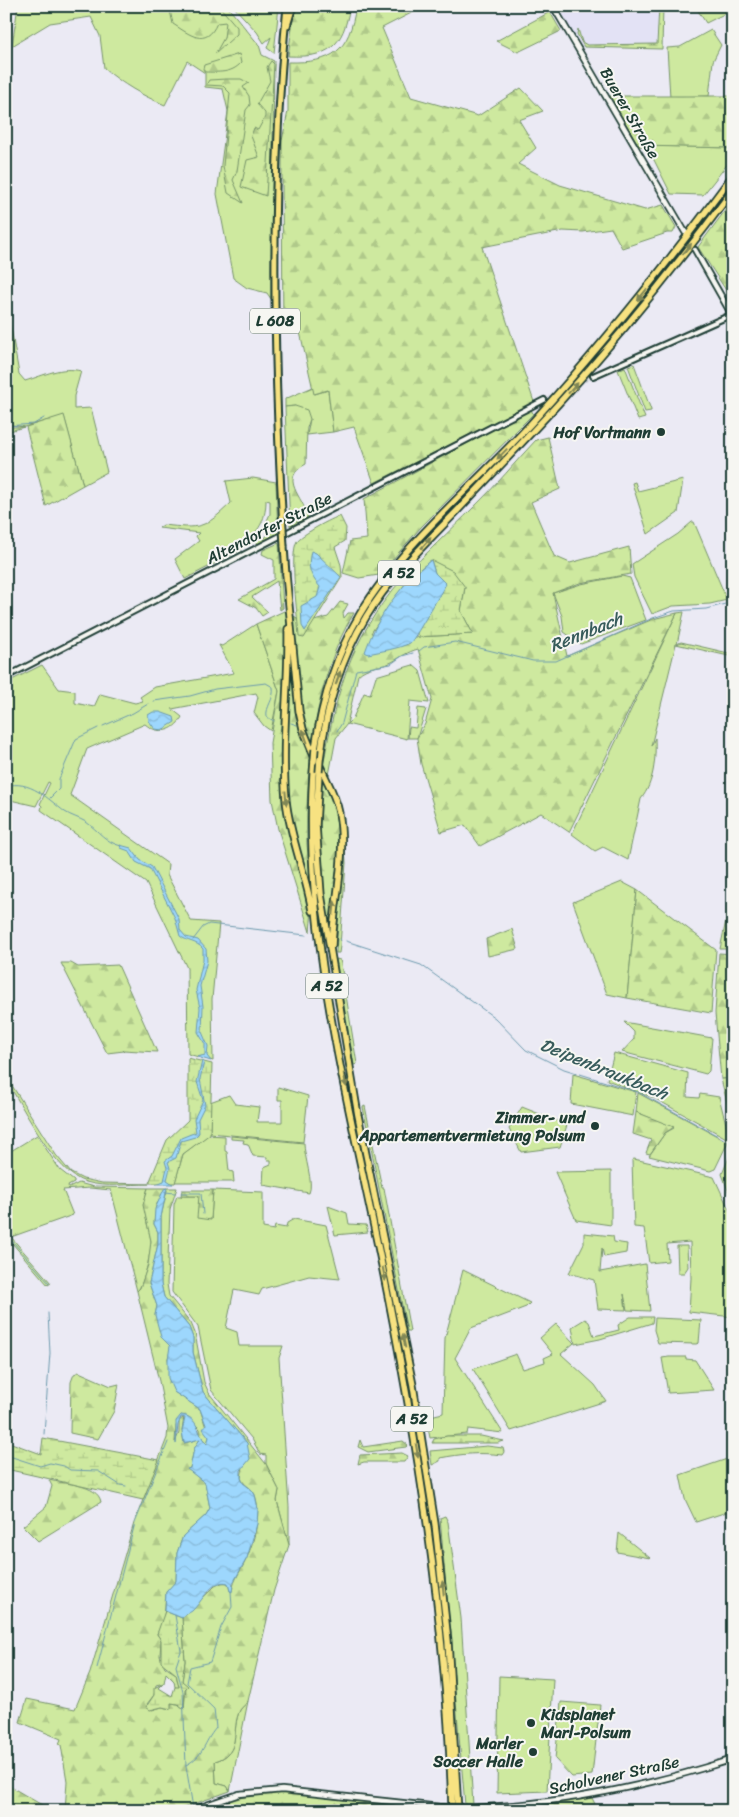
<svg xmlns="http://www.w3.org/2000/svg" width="739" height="1817" font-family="Sriracha,sans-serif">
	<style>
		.built { fill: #e3e2f5 }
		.green { fill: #cee99f; stroke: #76936a }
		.forest { fill: url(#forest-firs); stroke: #76936a; fill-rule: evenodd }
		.wetland { fill: url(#wetland-marsh); stroke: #76936a }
		.water { fill: url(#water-waves); stroke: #6b99ad }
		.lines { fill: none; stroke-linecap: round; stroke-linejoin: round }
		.stream { stroke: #6b99ad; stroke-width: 1 }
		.tertiary-tunnel { stroke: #c2c7ce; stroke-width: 4; stroke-dasharray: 4 2; stroke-linecap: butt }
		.secondary-tunnel { stroke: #c2c7ce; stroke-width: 4.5; stroke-dasharray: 4.5 2; stroke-linecap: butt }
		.tertiary-casing { stroke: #1f3d34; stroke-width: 8 }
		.secondary-casing { stroke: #1f3d34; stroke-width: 8 }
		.primary-casing { stroke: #1f3d34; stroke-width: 9 }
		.motorway-casing { stroke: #1f3d34; stroke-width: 9 }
		.tertiary { stroke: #f6f6f2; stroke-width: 4 }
		.secondary { stroke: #f6f6f2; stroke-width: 4.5 }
		.primary { stroke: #f7e281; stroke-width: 5 }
		.motorway { stroke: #f7e281; stroke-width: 5.5 }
		.secondary-bridge-casing { stroke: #1f3d34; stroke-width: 8; stroke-linecap: butt }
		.primary-bridge-casing { stroke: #1f3d34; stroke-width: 9; stroke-linecap: butt }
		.motorway-bridge-casing { stroke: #1f3d34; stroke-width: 9; stroke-linecap: butt }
		.secondary-bridge { stroke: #f6f6f2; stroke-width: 4.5 }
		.primary-bridge { stroke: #f7e281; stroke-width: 5 }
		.motorway-bridge { stroke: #f7e281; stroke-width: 5.5 }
		.oneway { fill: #808757 }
		.poi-dot { fill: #1f3d34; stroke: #f6f6f2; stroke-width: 2 }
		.labels { text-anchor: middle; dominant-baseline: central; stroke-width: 4; stroke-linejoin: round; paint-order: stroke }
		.shield { fill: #f6f6f2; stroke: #60746d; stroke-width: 1 }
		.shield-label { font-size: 15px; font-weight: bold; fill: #1f3d34 }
		.street-label { font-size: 16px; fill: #1f3d34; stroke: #f6f6f2 }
		.poi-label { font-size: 16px; font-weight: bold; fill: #1f3d34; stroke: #f6f6f2; text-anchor: end }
		.water-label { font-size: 18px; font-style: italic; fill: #385c5c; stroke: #f6f6f2 }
	</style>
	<defs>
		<pattern id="forest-firs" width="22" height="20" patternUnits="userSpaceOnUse" patternTransform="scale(1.25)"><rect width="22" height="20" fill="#cee99f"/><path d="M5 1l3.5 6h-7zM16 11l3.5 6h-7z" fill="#b0c98a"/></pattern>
		<pattern id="wetland-marsh" width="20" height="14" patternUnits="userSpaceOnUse" patternTransform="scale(1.25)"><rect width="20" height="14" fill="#cee99f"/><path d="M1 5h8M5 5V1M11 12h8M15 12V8" fill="none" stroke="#b0c98a"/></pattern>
		<pattern id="water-waves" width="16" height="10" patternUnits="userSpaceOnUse" patternTransform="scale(1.25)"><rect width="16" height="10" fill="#9dd7fd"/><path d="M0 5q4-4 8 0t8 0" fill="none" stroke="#87b9d9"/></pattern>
	</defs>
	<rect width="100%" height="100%" fill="#ebeaf4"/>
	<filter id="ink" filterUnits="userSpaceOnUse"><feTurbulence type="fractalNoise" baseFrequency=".02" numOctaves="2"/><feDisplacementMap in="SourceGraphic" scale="10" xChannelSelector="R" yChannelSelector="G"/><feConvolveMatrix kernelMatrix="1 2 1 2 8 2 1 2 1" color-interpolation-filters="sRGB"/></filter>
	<g filter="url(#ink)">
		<path class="built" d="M557 6H663L662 49 581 48Z"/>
		<path class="green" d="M18 6H227L259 45 262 55 274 61 271 299 267 293 247 288 233 278 217 194 228 111 223 89 205 87V73L187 61 165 105C143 96 122 84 104 68L100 36 91 17 50 23 12 46Z
			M233 6H279L274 53 267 48 271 37 264 43 257 32Z
			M695 6H722L726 13 706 23Z
			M711 30 721 45 713 61 709 96 670 97 667 48 680 47Z
			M647 146 733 148V157L703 195 671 194Z
			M6 299 19 374 25 381C45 375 61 366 81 371L74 396V409L91 408 107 472 83 485 64 416 6 432V427H24L6 424Z
			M634 364 651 410V411L645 412 628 366Z
			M625 367 645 418 638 420 618 370Z
			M313 387 315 394 328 390 333 432 307 435 310 419 295 406 285 407V399Z
			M253 478 276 482 278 535 258 544 255 540 257 534 263 540 271 531 265 525 270 514V501L266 500C266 516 261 531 246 540L247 543 241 550 185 579 175 559 199 541 196 536 199 533 159 528 163 525C200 529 204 529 231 503L226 481Z
			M683 480 678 513 648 534 632 483 635 482 638 491Z
			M692 522H694L727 600 710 604 673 606 652 614 634 577 632 564 678 534Z
			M622 576 630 578 646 620 581 644 564 632 562 616 553 593 581 584Z
			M684 612 677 644 681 642 733 654V657L676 644 651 746 655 738C656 758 654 783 641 799L628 860 603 847 595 851 572 834 677 613Z
			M256 624 279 691 271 731 264 726 254 713 258 697 256 693 172 709 182 717C174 732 158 735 145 724L87 749 70 795 168 864 167 875 191 921 219 923 212 999 213 1061 188 1054 187 968 146 883 41 810 42 806 40 804 50 783 48 782 36 806 6 799V683L42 665 59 689 75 691V703L94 707 100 694 135 703 143 701 140 697 155 687 234 673 219 645 222 646Z
			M413 665 420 671 429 703 410 701 407 739 347 724 353 718 364 693 370 695 376 676Z
			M418 708 426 709 417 738H408L409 727 416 728Z
			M344 832 346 863 340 946 339 953H336Z
			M622 882 637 890 627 998 607 994 573 902Z
			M336 959 340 960 341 964 357 1064 354 1065Z
			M624 1022 712 1038 709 1071 706 1074 622 1052 634 1039V1032Z
			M614 1053 688 1073 687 1097 699 1098 700 1094 719 1097 730 1140 654 1098 607 1080Z
			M573 1074 636 1092 633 1116 571 1104Z
			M6 1076 56 1155 71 1173 83 1179 102 1183 149 1184C129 1184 106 1188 86 1182 55 1174 24 1108 6 1080Z
			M733 1078V1126L721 1079Z
			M278 1087 308 1096 303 1142 210 1133V1102L229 1095 235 1104 259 1107 257 1122H282V1100H278Z
			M638 1093 728 1142 715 1169 710 1171 649 1156 665 1133 674 1128 636 1112Z
			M365 1106 382 1188H384L410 1331H407L363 1107Z
			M522 1107 567 1125 560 1147 521 1152 509 1129Z
			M37 1135 60 1170 74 1181V1183L68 1186 69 1188 79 1183 94 1187 148 1188C141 1207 147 1221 151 1240 152 1248 144 1286 137 1291L111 1190 90 1188 63 1190 73 1215 11 1237 51 1283 48 1285 6 1236V1154Z
			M208 1135 225 1136V1151L227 1152 229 1171 233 1172 234 1182H175L183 1154Z
			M231 1136 304 1143C304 1157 314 1183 309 1193L263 1185 264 1167 271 1164V1160H267V1157L253 1156 248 1144 243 1143 244 1140 231 1139Z
			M733 1148V1204L722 1174Z
			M634 1159 714 1177 733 1218V1317L689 1312 691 1278 690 1242 667 1244 668 1261 649 1263 644 1228 634 1227 632 1160Z
			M611 1171V1225L576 1220 555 1172Z
			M213 1190 263 1192V1228L274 1230 275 1226 286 1228 287 1223 294 1219 326 1225 340 1279 309 1276 262 1289 259 1295 234 1290 226 1328 237 1332 239 1346H283L279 1358 289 1507V1545L277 1501 279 1490 266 1464V1455L260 1454 252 1439 211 1390 198 1327 172 1292 174 1204 177 1196H199L211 1219Z
			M328 1206 347 1213 349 1224 366 1225 368 1232 335 1235Z
			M584 1233 613 1236 614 1242 627 1244 626 1253 604 1257 602 1248 600 1272 645 1264 650 1311 627 1310 624 1294 626 1310 598 1309 594 1280 569 1273 584 1243Z
			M677 1246H687L688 1267 684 1273H678Z
			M463 1270 530 1303 526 1307 471 1328 455 1358 503 1433 468 1429 467 1434 430 1438 426 1417 443 1413 445 1338Z
			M630 1317H653L652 1323 600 1339 575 1344 572 1327 585 1319 589 1322 594 1336 619 1330 618 1325Z
			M655 1318 701 1320 699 1343 696 1344 658 1343 654 1330Z
			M556 1324 574 1343 561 1354 595 1385 606 1401 511 1431 473 1369 516 1354 523 1369 545 1362 544 1358 553 1354 540 1338Z
			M669 1357H686V1359L695 1360 714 1390 668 1393 662 1358Z
			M487 1446 503 1448 504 1452 502 1455C480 1452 461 1454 440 1458V1461L432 1465 430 1451Z
			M733 1457V1510L696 1522 685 1499 680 1475Z
			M445 1516 448 1522 461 1618 473 1805H465L440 1518Z
			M619 1533 650 1558 617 1552Z
			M499 1676 553 1679 547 1791 497 1793Z
			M248 1701 230 1791 227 1786 216 1783 215 1761C243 1753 230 1730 240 1710 242 1707 246 1704 248 1701Z
			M561 1702 600 1705 592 1775 572 1777 555 1759Z"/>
		<path class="forest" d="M169 6H219L237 27V34L215 54 224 38 226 22 217 23C206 49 189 34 173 24Z
			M295 6H350C343 47 329 58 288 56Z
			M356 6H425L382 28 411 97 478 116 521 88 543 111 519 120 536 148 518 164 560 185 645 210 663 205 676 227 673 233H667L622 248 611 228 583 232 563 231 482 247 534 402 374 483 354 427 333 432 328 390 314 394 300 332 283 333 282 176V141L288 111V62C333 63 349 52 356 6Z
			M659 6H663L662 49 584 47 577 34 578 29 582 42 587 45 657 44Z
			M550 12 561 31 518 52 496 41Z
			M239 54 241 63C231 74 218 72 205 72L203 69 204 65Z
			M271 61 274 64 266 196 241 187 247 160 259 157 251 136 254 128 258 130 265 117V113L257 104 270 81 267 67Z
			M226 79H241L249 83 243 87 249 96 250 105 246 110 237 171 233 180 243 203 228 193 223 166 230 93 223 86 206 85 209 80Z
			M610 96H733V148L639 146Z
			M733 200V301L698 247Z
			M295 406 307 410 310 419 307 428 306 464C278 479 303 496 308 517L290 526 285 407Z
			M531 409 533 414 421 527 379 575 359 578 343 573 350 541 367 539 364 499Z
			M64 415 83 485 46 506 26 427Z
			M548 437 560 489 531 502 554 556 570 563 629 547 631 574 580 583 553 593 567 656 653 619 677 613 569 832 541 813 480 846 465 825 441 832 421 764 417 738 425 724 432 699 418 649C407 652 401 657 392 662 381 668 368 665 358 675L347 724 336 738 329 775 323 766C330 729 337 693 351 659 381 590 423 558 474 507 496 486 515 462 536 440ZM431 560 465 587 461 611 473 634 417 637 371 633 409 578Z
			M279 543 283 608 280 610 277 581 252 597 268 612 262 616 256 608 239 599 274 579V560L262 554 263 550Z
			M340 602 348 604 343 613 344 618 348 613H354C315 675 305 772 307 844 308 860 311 877 312 893 313 906 311 919 310 932L278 829 272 800 270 743 279 691 256 624 284 611 307 623 328 617Z
			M322 774C350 828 334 880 330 937 322 882 317 830 322 774Z
			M733 888V949H720Z
			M637 890 716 950 711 1013 627 998Z
			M512 929 518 949 488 956 486 939Z
			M719 953 733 954V1078L721 1079 715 1013Z
			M61 963H71L78 967 118 965 157 1052 123 1050 124 1051 107 1053Z
			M636 1112 674 1127 665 1133 650 1154 646 1153 651 1140 633 1134Z
			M148 1188H177L170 1209 167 1284 169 1296 191 1323 195 1333 204 1382 209 1393 266 1464 279 1490 277 1501 289 1545 274 1590 248 1701C246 1704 242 1707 240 1710 230 1730 243 1753 215 1761L216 1783 227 1786 230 1791 174 1811H65L67 1781 61 1745 59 1744 61 1739 20 1722 27 1699 75 1709 90 1673 134 1523 167 1438 168 1428 159 1381 137 1291 140 1288 148 1265 151 1241 143 1205ZM167 1190 161 1217V1284L164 1297 189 1327 193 1338V1352L203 1392 247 1443 241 1478C244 1486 252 1487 255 1495 262 1515 254 1541 246 1560 241 1571 234 1579 232 1591H230L228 1583 224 1582 215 1586 182 1618 185 1661 182 1681 186 1687 184 1709 178 1704 171 1703 170 1709 162 1707 152 1710 147 1704 154 1695 156 1685 164 1683 166 1673 174 1681 175 1687 179 1688 176 1674 165 1667 160 1656 161 1640 157 1634 164 1618 166 1592 176 1582 177 1553 183 1536 206 1515 210 1508 205 1483 188 1469 190 1468 194 1449 200 1439 199 1437 196 1440 184 1443 182 1431 184 1417 179 1421V1433L175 1442 176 1426 181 1415 189 1418 200 1429V1435L207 1444 209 1437 200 1409 174 1392 168 1359 171 1346 155 1315 157 1306 149 1283 158 1244V1232L154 1224 156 1205Z
			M182 1190H213L211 1220 197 1218 199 1196H181Z
			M79 1372 111 1386 119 1384 114 1411 98 1439 70 1433 71 1382 74 1374Z
			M447 1436H481L504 1441 498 1443H432L434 1439Z
			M360 1440 363 1447 403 1441 408 1445 406 1447 368 1452 358 1447Z
			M402 1453 408 1456 404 1462H364L358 1464 360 1455Z
			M49 1480C64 1484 98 1484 101 1502L38 1541 23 1526 46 1507 52 1486Z
			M6 1784 52 1811H6Z
			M283 1793 444 1811H195L254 1794Z
			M592 1798 595 1804 550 1811H465L534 1807Z"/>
		<path class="wetland" d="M340 516 346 528 345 541 335 547 341 565 342 577 304 638 299 637C298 619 289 554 297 541 301 535 332 518 340 516Z
			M431 560 453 571 465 587 461 611 473 634 417 637V614L435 573Z
			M188 1058 212 1064 210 1134 183 1154 175 1183H149L167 1140 188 1120Z
			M43 1438 159 1460 143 1500 6 1469V1441L41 1454Z
			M165 1611 182 1618 185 1661 182 1681 188 1686 185 1689 184 1709 178 1704 171 1703V1709L162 1707 150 1710 146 1707 154 1695V1688L164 1683 159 1688 172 1696 175 1687H179L176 1674 161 1662V1640L157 1634Z"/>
		<path class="water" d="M311 551 316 553 341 577 305 631 302 626 301 606 317 597 320 587C310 575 307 568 311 551Z
			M431 560 435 573 446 584C441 592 413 642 410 643 398 649 381 651 368 654L365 652C378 615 401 584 431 560Z
			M153 712H160L174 717 175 722 162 730 155 729 149 721 148 715Z
			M120 845 131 848 140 860 152 867 179 919 180 930 186 937 198 940 206 949 207 961 200 986 203 1006 202 1032 208 1046 207 1056 211 1061 197 1057 205 1055V1044L198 1032 200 1008 196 990 203 960V949C197 941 187 942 180 936L175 918 150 869 136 862 129 851 121 848Z
			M202 1061 204 1062 200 1079 205 1105 198 1119 199 1133 195 1137 181 1141 176 1158 168 1162 170 1168 167 1180 173 1184H156L164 1181 167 1168 165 1161 172 1156 181 1138 196 1132 194 1119 203 1100 197 1082Z
			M167 1188 161 1217V1284L164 1297 189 1327 193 1338V1352L203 1392 247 1443 250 1459 241 1470V1478L243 1483 252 1490 255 1495 258 1509 257 1524 247 1558 233 1583 232 1592 230 1591 228 1583C212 1578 202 1602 192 1611 189 1613 186 1614 182 1618L165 1611 166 1592 176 1581 177 1553 183 1536 206 1515 210 1508 205 1483 187 1469 190 1468 194 1449 200 1439 184 1443 182 1431 185 1418 181 1417 178 1425 176 1444V1421L181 1415C199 1416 197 1435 207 1444L209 1437 203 1429 206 1425 200 1409 174 1392 168 1378V1359L170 1346 161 1337 155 1315 157 1306 149 1283 158 1244V1232L154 1224 155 1209 164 1189Z"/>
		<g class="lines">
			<path class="stream" d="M6 426 34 424 44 418
				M419 651 424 647 455 642 533 661H556L653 618 674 611 706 609 733 602
				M154 701 190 696 215 689 266 683 273 687C275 700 265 706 267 717L274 721
				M291 723 297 725
				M103 726 133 713 148 704
				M337 731 342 723 356 670 391 664 402 656 413 653
				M6 786C30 779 48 799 65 812 71 816 79 818 86 822 99 831 105 842 121 846
				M50 798 59 789V779L76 739 98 728
				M340 939 341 940
				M193 940 203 927 209 924 306 935
				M346 941 421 965 495 1018 526 1050 564 1069 638 1092 729 1142
				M165 1192 175 1193
				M181 1193H201L203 1214
				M6 1234 49 1283
				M44 1434 50 1353 48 1313
				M6 1455 40 1466 50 1463 64 1466 70 1470 98 1471 120 1485 126 1486
				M175 1615 181 1651 176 1666 183 1692 186 1766 193 1808
				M97 1668 135 1523 168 1442
				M186 1765C205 1755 203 1743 216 1728L214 1709 187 1683 190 1667 210 1662 221 1627 232 1607 231 1591"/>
			<path class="tertiary-tunnel" d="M579 383 593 376
				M544 400 555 395"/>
			<path class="secondary-tunnel" d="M686 234 695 250"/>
			<g class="tertiary-casing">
				<path id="tertiary" d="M593 376 733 314
					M6 677 544 400"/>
			</g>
			<g class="secondary-casing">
				<path id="secondary" d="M553 6 685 232
					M695 250 733 317
					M473 1808C565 1803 645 1787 733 1759
					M189 1811 239 1794 282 1790 440 1807"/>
			</g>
			<g class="primary-casing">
				<path id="primary" d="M287 26 293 6
					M283 528C273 354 270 180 287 6
					M284 546 286 574"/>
			</g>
			<g class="motorway-casing">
				<path id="motorway" d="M286 574 299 711 303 729 314 756
					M288 629C289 686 281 743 286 800 290 838 306 874 312 911
					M315 749C322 701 335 656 360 614 403 542 480 481 536 418 606 341 671 259 733 175
					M320 759C326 709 340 660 366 617 390 577 425 544 457 511 491 475 525 440 558 404 620 336 678 264 733 190
					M314 761C300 921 347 1094 379 1251 417 1436 447 1621 452 1811
					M320 766C327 781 336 796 339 813 347 856 334 901 332 945
					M319 772 316 825 321 894 358 1115 413 1385 435 1524 448 1641 458 1811"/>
			</g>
			<use href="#tertiary" class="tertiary"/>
			<use href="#secondary" class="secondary"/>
			<use href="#primary" class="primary"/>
			<use href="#motorway" class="motorway"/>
			<g class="secondary-bridge-casing">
				<path id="secondary-bridge" d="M440 1807 473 1808"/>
			</g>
			<g class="primary-bridge-casing">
				<path id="primary-bridge" d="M283 528 284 546"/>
			</g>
			<g class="motorway-bridge-casing">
				<path id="motorway-bridge" d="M314 761 315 749
					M319 772 320 759"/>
			</g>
			<use href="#secondary-bridge" class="secondary-bridge"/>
			<use href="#primary-bridge" class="primary-bridge"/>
			<use href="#motorway-bridge" class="motorway-bridge"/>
		</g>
		<defs><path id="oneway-solid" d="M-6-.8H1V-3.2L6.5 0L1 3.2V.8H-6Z" transform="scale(1.25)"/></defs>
		<g class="oneway">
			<use href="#oneway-solid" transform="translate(687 249) rotate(-51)"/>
			<use href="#oneway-solid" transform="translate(642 295) rotate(129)"/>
			<use href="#oneway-solid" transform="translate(573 388) rotate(-48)"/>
			<use href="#oneway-solid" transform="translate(502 454) rotate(134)"/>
			<use href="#oneway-solid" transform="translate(426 543) rotate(-47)"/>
			<use href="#oneway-solid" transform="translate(338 678) rotate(-71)"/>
			<use href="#oneway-solid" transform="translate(305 736) rotate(-110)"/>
			<use href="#oneway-solid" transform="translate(286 798) rotate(85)"/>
			<use href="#oneway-solid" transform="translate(334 908) rotate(-84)"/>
			<use href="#oneway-solid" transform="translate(345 1080) rotate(79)"/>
			<use href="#oneway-solid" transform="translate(384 1274) rotate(79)"/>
			<use href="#oneway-solid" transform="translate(404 1341) rotate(-101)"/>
			<use href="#oneway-solid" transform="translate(417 1451) rotate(81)"/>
			<use href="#oneway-solid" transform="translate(443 1588) rotate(-96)"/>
		</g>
	</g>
	<g class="poi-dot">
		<circle cx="661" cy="432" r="5"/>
		<circle cx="595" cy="1126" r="5"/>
		<circle cx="531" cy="1723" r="5"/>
		<circle cx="533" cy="1752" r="5"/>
	</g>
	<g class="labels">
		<g class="shield">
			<rect x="250" y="308.5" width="50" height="25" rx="4"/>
			<rect x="378" y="560.5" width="42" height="25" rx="4"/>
			<rect x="306" y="973.5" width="42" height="25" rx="4"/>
			<rect x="391" y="1406.5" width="42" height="25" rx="4"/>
		</g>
		<g class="shield-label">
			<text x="275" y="321">L 608</text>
			<text x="399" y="573">A 52</text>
			<text x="327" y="986">A 52</text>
			<text x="412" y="1419">A 52</text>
		</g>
		<g class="street-label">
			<text transform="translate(630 113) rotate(60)">Buerer Straße</text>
			<text transform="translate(269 528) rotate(-27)">Altendorfer Straße</text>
			<text transform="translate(614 1775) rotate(-12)">Scholvener Straße</text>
		</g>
		<g class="poi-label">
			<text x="651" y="432">Hof Vortmann</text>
			<text x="585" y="1117">Zimmer- und<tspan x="585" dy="18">Appartementvermietung Polsum</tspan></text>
			<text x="541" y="1714" text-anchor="start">Kidsplanet<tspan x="541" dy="18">Marl-Polsum</tspan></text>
			<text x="523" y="1743">Marler<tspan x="523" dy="18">Soccer Halle</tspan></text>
		</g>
		<g class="water-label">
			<text transform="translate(586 632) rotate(-22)">Rennbach</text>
			<text transform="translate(604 1069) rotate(22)">Deipenbraukbach</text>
		</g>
	</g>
	<rect width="739" height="1817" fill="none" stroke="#f6f6f2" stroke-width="25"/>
	<rect x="12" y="12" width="714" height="1792" fill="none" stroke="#1f3d34" stroke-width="2" filter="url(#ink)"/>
</svg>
